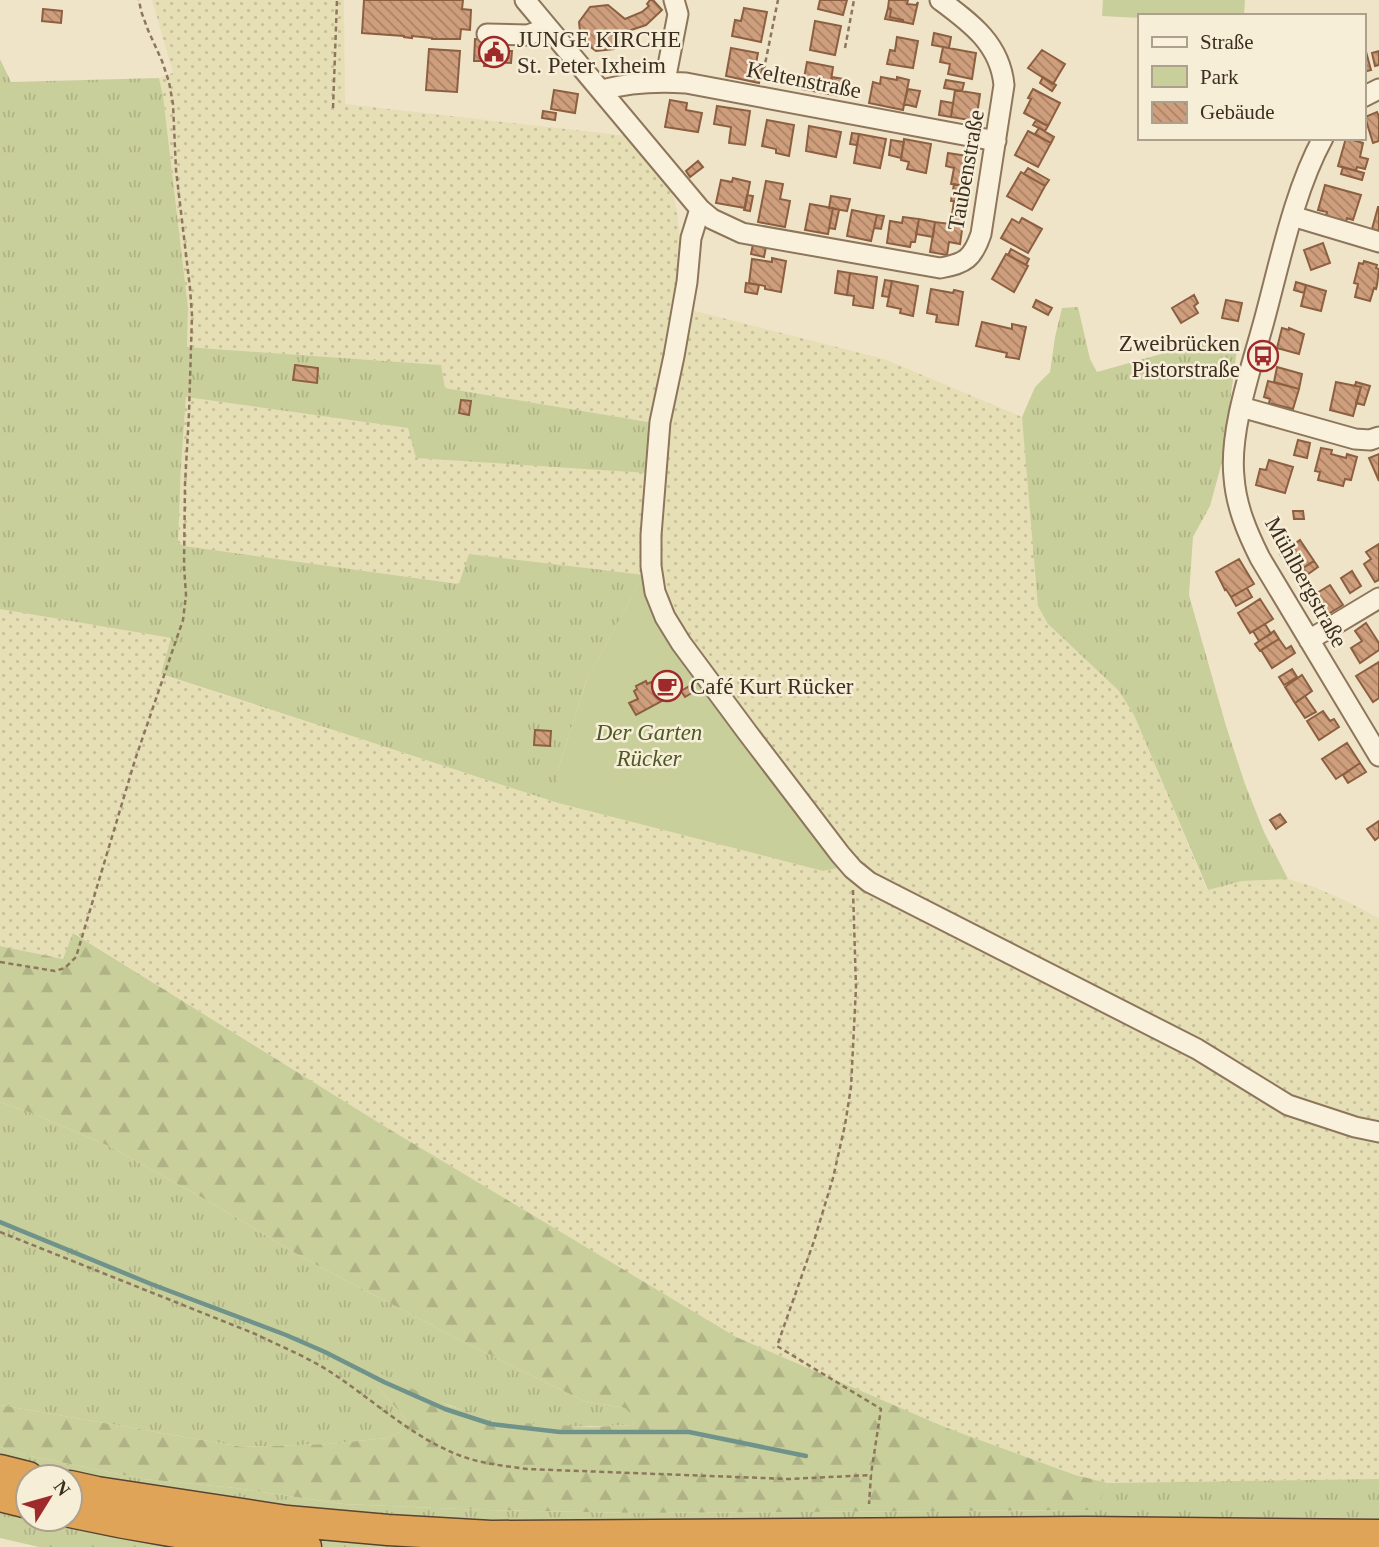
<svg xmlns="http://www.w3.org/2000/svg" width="1379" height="1547" font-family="Georgia,serif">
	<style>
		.farmland { fill: url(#farmland-dots) }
		.grass { fill: url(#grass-tufts); fill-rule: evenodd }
		.forest { fill: url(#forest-firs) }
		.green { fill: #c9cf9b }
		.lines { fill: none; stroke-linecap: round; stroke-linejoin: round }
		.stream { stroke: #6f938a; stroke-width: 4.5 }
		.building { fill: url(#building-back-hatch); stroke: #8d5f41; stroke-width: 2 }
		.minor-casing { stroke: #8d765c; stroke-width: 23 }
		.highway-casing { stroke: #5b4430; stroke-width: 33 }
		.path { stroke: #8d765c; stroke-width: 2.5; stroke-dasharray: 5 3.5; stroke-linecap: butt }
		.minor { stroke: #faf1dc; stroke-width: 19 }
		.highway { stroke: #e0a458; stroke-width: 30 }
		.labels { text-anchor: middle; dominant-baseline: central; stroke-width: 5; stroke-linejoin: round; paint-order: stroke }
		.poi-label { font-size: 23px; fill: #3d2e20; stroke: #f7eed8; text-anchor: start }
		.street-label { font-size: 23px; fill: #3d2e20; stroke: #f7eed8 }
		.park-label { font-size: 23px; font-style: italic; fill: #4d5a26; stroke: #f7eed8 }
	</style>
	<defs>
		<pattern id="farmland-dots" width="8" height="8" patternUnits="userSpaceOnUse" patternTransform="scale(1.75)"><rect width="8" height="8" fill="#e6deb5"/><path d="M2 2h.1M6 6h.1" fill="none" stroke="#c6bf9b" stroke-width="1.8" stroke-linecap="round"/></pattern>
		<pattern id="grass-tufts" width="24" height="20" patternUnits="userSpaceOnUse" patternTransform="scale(1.75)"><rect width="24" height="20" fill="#c9cf9b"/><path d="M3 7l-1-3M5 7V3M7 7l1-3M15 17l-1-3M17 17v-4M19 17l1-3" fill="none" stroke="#aeb285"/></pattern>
		<pattern id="forest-firs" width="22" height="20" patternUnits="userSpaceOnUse" patternTransform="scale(1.75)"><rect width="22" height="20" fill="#c9cf9b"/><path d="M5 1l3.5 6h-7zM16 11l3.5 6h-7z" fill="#aeb285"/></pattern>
		<pattern id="building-back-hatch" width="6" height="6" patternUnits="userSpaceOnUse" patternTransform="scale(1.75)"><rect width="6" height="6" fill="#cf9f7d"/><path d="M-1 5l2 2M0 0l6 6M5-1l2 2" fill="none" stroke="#a98266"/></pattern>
	</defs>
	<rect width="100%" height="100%" fill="#f0e4c8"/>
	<path class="farmland" d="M152 0H344L345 104 628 136 670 185 677 211 682 257 679 307 884 359 1022 417 1048 624 1119 691 1134 715 1207 890 1242 881 1288 879 1314 887 1344 900 1379 918V1479L1108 1483 1075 1475 947 1428 736 1337 389 1129 74 933 63 959 0 946V609L171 638 162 675 558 803 823 871 838 868 460 584 184 546 178 543 181 466 186 397 409 428 653 423 445 388 440 365 187 347 188 308 163 96 159 78 173 73Z"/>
	<path class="grass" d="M0 59 11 82 159 78 163 96 188 308 187 347 441 365 445 388 654 423 648 473 416 458 408 428 186 397 181 466 178 543 184 546 459 584 469 554 644 575 587 679 558 769V803L161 674 171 638 0 609Z
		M1078 307 1090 359 1097 372 1211 340 1238 342 1222 462 1210 506 1193 537 1189 595 1226 726 1245 784 1264 832 1288 879 1242 881 1208 890 1134 715 1119 691 1048 624 1038 606 1022 417 1035 387 1050 372 1055 337 1062 308Z
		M0 1102 34 1114 111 1147 208 1201 307 1260 466 1343 584 1401 625 1408 637 1418 632 1425C589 1427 534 1428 491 1418 452 1409 416 1392 380 1374L376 1385 406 1419 400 1432 388 1438 328 1444 243 1447 0 1405Z
		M0 1447 21 1454 143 1479 236 1488 343 1504 485 1510 636 1513 1095 1510 1108 1483 1379 1479V1547H39L0 1538ZM28 1477H70V1519H28Z"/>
	<path class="forest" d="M73 933 389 1129 736 1337 947 1428 1075 1475 1108 1483 1096 1510 636 1513 485 1510 343 1504 236 1488 143 1479 21 1454 0 1447V1405L243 1447 327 1444 388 1438 400 1432 406 1419 376 1385 375 1379 380 1374 450 1406 492 1418 523 1423 591 1427 632 1425 636 1419 625 1408 584 1401 466 1343 307 1260 208 1201 111 1147 34 1114 0 1102V946L63 959Z"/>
	<path class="green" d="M1103 0H1245L1244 16H1139V18L1102 16Z
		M644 575 840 863 838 868 823 871 558 803V769L587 679Z"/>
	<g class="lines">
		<path class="stream" d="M0 1222 151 1284 286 1335 325 1352 384 1382 445 1409 491 1424 560 1432H689L806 1456"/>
	</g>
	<path class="building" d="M364 0H463L462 9 471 10 470 30 461 29 460 39H432V38L412 36V38L404 37V36L362 33Z
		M650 0H653L662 10 646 25 625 32V34L614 49 596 51 581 40 579 22 590 7 608 5 625 19 642 12 649 6 647 4Z
		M820 0H847L843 15 818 9Z
		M889 0H908L907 4 916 5 918 2 913 24 903 22V20L890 17 891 9 888 8Z
		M744 8 767 12 761 42 732 36 735 20 741 21Z
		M888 8 891 9 890 17 903 20V22L885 19Z
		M43 9 62 11 61 23 42 21Z
		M815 21 841 26 835 55 810 50Z
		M934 33 951 37 949 48 932 45Z
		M897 37 918 41 913 68 887 64 890 50 895 51Z
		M475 39 507 41V51H512L511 63 495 62V66H484L485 61H474Z
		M943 47 976 53 972 79 948 74 950 64 940 62Z
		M731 48 758 53 756 63 763 65 759 83 726 76Z
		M1363 48H1365L1371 70 1363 72Z
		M429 49 460 51 457 92 426 90Z
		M1042 50 1065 64 1053 84 1028 68Z
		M1379 51V65L1375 66 1372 53Z
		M807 62 833 67 829 94 802 89Z
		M832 77 844 79 841 96 829 94Z
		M881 77 897 80V77L909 80 903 110 869 103 873 82 880 84Z
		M1043 77 1056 85 1052 91 1040 83Z
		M946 80 964 83 962 91 944 88Z
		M908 89 920 91 916 107 904 104Z
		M1033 89 1060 103 1048 126 1024 113 1031 99 1028 98Z
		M554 90 578 94 575 113 551 109Z
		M955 90 980 94 976 121 951 117Z
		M670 100 687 103 686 110 702 113 698 132 665 127Z
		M941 101 953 103 951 117 939 115Z
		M717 106 750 111 745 145 729 143 731 127 714 124Z
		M543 111 556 113 555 120 542 118Z
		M1377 112 1379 117V141L1373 143 1365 117Z
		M767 120 794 125 789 156 776 153V149L762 146Z
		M1036 120 1048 126 1045 131 1033 125Z
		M809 126 841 132 836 157 806 151Z
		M1039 128 1054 137 1051 143 1035 134Z
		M1028 131 1051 143 1038 167 1015 155Z
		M852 133 859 134 857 145 850 144Z
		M859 134 886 139 880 168 854 163Z
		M1346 138 1363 143 1360 157 1368 159 1365 169 1357 167 1356 171 1338 166Z
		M904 139 931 144 926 173 907 169 909 162 901 160Z
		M891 140 904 142 901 158 889 155Z
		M948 153 974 157 969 187 951 184 954 168 946 166Z
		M698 161 703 167 690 177 686 171Z
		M1343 167 1364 173 1362 180 1341 174Z
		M1028 168 1049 180 1045 186 1024 174Z
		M1021 172 1045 186 1032 210 1007 196Z
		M733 178 750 182 745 208 716 203 721 180 732 182Z
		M766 181 783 184 780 199 790 201 785 227 758 222Z
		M954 184 969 187 967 203 951 201Z
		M1325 185 1361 195 1353 220 1347 218 1346 222 1326 216 1327 212 1318 210Z
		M747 195 753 196 750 211 744 210Z
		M831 196 850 199 847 211 829 208Z
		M954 201 967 203 964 216 952 214Z
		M810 204 833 208 828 234 805 230Z
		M1378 207H1379V231L1372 229Z
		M833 208 839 210 835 229 829 228Z
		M852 210 877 215 871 241 847 236Z
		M952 214 964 216 960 244 949 242 947 255 930 252 935 222 950 224Z
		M877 215 884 216 881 229 874 228Z
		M903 217 919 219 915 242H911L910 247 887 243 890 221 902 223Z
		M1022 218 1042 229 1028 253 1001 238 1012 219 1019 223Z
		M919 219 935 222 933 237 916 234Z
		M1323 243 1330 263 1311 270 1304 250Z
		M753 244 766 247 764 257 751 254Z
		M1011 249 1029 259 1026 265 1008 255Z
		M1006 254 1028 266 1014 292 992 279Z
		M772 258 786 261 781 292 765 289V286L749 283 752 259 772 262Z
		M1364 261 1377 265 1376 268 1379 269 1377 285 1376 289 1374 288 1370 301 1355 297 1358 284 1354 283 1359 263 1363 264Z
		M838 271 850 273 847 295 835 293Z
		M850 273 877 277 873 308 853 305 854 296 847 295Z
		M885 280 892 281 889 297 882 296Z
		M892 281 918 286 913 316 900 313 901 309 887 306Z
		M1296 282 1306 285 1304 293 1294 290Z
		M746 283 759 285 757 294 745 292Z
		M1306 285 1326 291 1321 311 1301 306Z
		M931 289 953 293 954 290 963 292 958 325 936 322 937 315 927 313Z
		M1194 295 1198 303 1194 306 1198 313 1181 323 1172 308Z
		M1036 300 1052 308 1048 315 1033 307Z
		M1226 300 1242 303 1238 321 1222 318Z
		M982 322 1012 329V324L1026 327 1019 359 1006 357 1007 353 976 346Z
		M1282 328 1289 330V328L1304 334 1299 354 1277 348Z
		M295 365 318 368 317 383 293 380Z
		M1277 367 1302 374 1299 389 1274 382Z
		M1268 381 1299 389 1293 409 1269 403 1270 399 1264 397Z
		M1336 382 1361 387 1353 416 1330 410Z
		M1356 382 1370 386 1364 405 1356 403 1361 387 1355 386Z
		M461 400 471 401 469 415 459 413Z
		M1298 440 1310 443 1307 458 1294 455Z
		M1321 448 1332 450 1331 454 1346 458 1347 454 1357 457 1351 480 1345 479 1343 486 1318 480 1320 472 1315 471Z
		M1379 454V481L1369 458Z
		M1269 460 1293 467 1285 493 1256 485 1260 469 1266 470Z
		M1293 511H1303L1304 519H1294Z
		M1300 540 1314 561 1294 574 1280 554Z
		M1379 544V580L1375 582 1364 564 1371 559 1366 552Z
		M1239 559 1254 584 1231 597 1226 589 1225 590 1216 572Z
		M1314 561 1318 567 1301 579 1297 572Z
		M1352 571 1361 586 1350 593 1341 578Z
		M1330 585 1343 605 1325 616 1312 596Z
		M1247 588 1252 597 1236 606 1231 597Z
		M1260 599 1273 619 1250 633 1238 613Z
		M1366 623 1379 643V650L1360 663 1351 648 1362 641 1355 631Z
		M1265 624 1271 634 1259 641 1253 631Z
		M1274 631 1279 639 1260 651 1255 644Z
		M1279 639 1286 649 1291 646 1295 653 1272 668 1261 650Z
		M1379 662V698L1373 702 1356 676Z
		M1292 669 1297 677 1284 685 1279 677Z
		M671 673 678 686 665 693 658 680Z
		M1302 675 1312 691 1295 703 1285 687Z
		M658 680 665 693 659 697 662 701 636 715 629 703 638 699 634 691 637 689 636 686 646 681 647 684 651 682 652 684Z
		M691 685 695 691 685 697 681 691Z
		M1305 696 1316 712 1305 718 1295 703Z
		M1323 711 1330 721 1334 719 1339 727 1319 740 1307 721Z
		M535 730 551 731 550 746 534 745Z
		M1347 743 1360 763 1336 779 1322 759Z
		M1360 763 1366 772 1348 783 1343 775Z
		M1280 814 1286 822 1276 829 1270 820Z
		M1379 821V837L1375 840 1367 829Z"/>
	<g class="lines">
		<g class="minor-casing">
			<path id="minor" d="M525 0 700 209 712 219 742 233 940 268C965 264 973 258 981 234L1004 85C1000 44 971 23 940 0
				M487 34 528 35 547 28
				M665 81 678 14 674 0
				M602 90C631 82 657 81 686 83L996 141
				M1363 97 1379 89
				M1323 138C1294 191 1280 262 1264 321 1252 366 1229 430 1234 477 1236 506 1247 532 1260 558L1379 756
				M700 209 691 238 687 282 674 356 660 422 651 535V566L655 592 665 617 681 643 747 732 840 854 853 869 869 882 1197 1049 1288 1105 1355 1127 1379 1132
				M1292 216 1379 242
				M1241 407 1355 439 1370 440 1379 437
				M1309 640 1379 598"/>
		</g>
		<g class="highway-casing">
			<path id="highway" d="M0 1470 28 1477
				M70 1486 97 1492 287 1521 388 1530 491 1536 1086 1532 1379 1535
				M0 1496 28 1503
				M70 1512C147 1529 227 1541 306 1547"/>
		</g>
		<path class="path" d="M845 48 854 0
			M762 79 778 0
			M333 108 337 0
			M853 890 856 987 851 1087 845 1125 833 1178 814 1241 777 1346 881 1409 871 1474
			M0 962 55 971 65 968 76 957 135 760 183 620 186 595 184 566 185 484 189 413 192 315 190 288 176 170 173 104 169 82 162 61 148 30 141 11 139 0
			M0 1232 253 1333C278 1345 305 1356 329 1371 374 1400 413 1439 464 1457 484 1464 506 1466 527 1469L789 1479 871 1475 869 1504"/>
		<use href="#minor" class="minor"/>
		<use href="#highway" class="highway"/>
	</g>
	<defs>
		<g id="civic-ring" transform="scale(1.575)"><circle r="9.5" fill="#f7eed8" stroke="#9e2a2b" stroke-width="1.5"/><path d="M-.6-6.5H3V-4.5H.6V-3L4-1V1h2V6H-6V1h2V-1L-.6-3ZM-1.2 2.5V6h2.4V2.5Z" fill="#9e2a2b"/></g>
		<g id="bus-ring" transform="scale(1.575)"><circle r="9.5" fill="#f7eed8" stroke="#9e2a2b" stroke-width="1.5"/><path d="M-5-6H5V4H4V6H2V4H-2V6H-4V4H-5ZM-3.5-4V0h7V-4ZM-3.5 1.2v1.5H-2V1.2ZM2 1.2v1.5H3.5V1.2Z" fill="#9e2a2b"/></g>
		<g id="cafe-ring" transform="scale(1.575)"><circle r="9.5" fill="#f7eed8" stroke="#9e2a2b" stroke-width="1.5"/><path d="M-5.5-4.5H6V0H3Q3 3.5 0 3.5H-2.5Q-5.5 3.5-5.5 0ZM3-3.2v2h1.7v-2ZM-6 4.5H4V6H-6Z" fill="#9e2a2b"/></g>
	</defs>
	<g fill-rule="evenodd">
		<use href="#civic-ring" x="494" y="52"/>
		<use href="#bus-ring" x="1263" y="356"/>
		<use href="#cafe-ring" x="667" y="686"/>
	</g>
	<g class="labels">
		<g class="poi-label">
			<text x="517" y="39">JUNGE KIRCHE<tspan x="517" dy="26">St. Peter Ixheim</tspan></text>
			<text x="1240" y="343" text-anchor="end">Zweibrücken<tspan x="1240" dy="26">Pistorstraße</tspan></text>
			<text x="690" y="686">Café Kurt Rücker</text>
		</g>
		<g class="street-label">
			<text transform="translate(804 80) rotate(11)">Keltenstraße</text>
			<text transform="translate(966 170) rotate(-80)">Taubenstraße</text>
			<text transform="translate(1306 582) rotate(61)">Mühlbergstraße</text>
		</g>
		<g class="park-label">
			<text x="649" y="732">Der Garten<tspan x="649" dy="26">Rücker</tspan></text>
		</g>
	</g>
	<rect x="1138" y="14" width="228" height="126" fill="#f7eed8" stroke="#ada18e" stroke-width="2"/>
	<rect x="1152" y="37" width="35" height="10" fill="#faf1dc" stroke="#ada18e" stroke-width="2"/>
	<text x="1200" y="49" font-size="21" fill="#3d2e20">Straße</text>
	<rect x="1152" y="66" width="35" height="21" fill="#c9cf9b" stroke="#ada18e" stroke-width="2"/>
	<text x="1200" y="84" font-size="21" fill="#3d2e20">Park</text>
	<rect x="1152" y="102" width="35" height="21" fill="url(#building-back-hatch)" stroke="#ada18e" stroke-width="2"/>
	<text x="1200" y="119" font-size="21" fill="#3d2e20">Gebäude</text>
	<g transform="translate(49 1498) rotate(53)"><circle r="33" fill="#f7eed8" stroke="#ada18e" stroke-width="2"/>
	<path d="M0-5L12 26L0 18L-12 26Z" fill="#9e2a2b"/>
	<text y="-10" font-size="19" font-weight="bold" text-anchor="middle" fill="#3d2e20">N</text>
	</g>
</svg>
